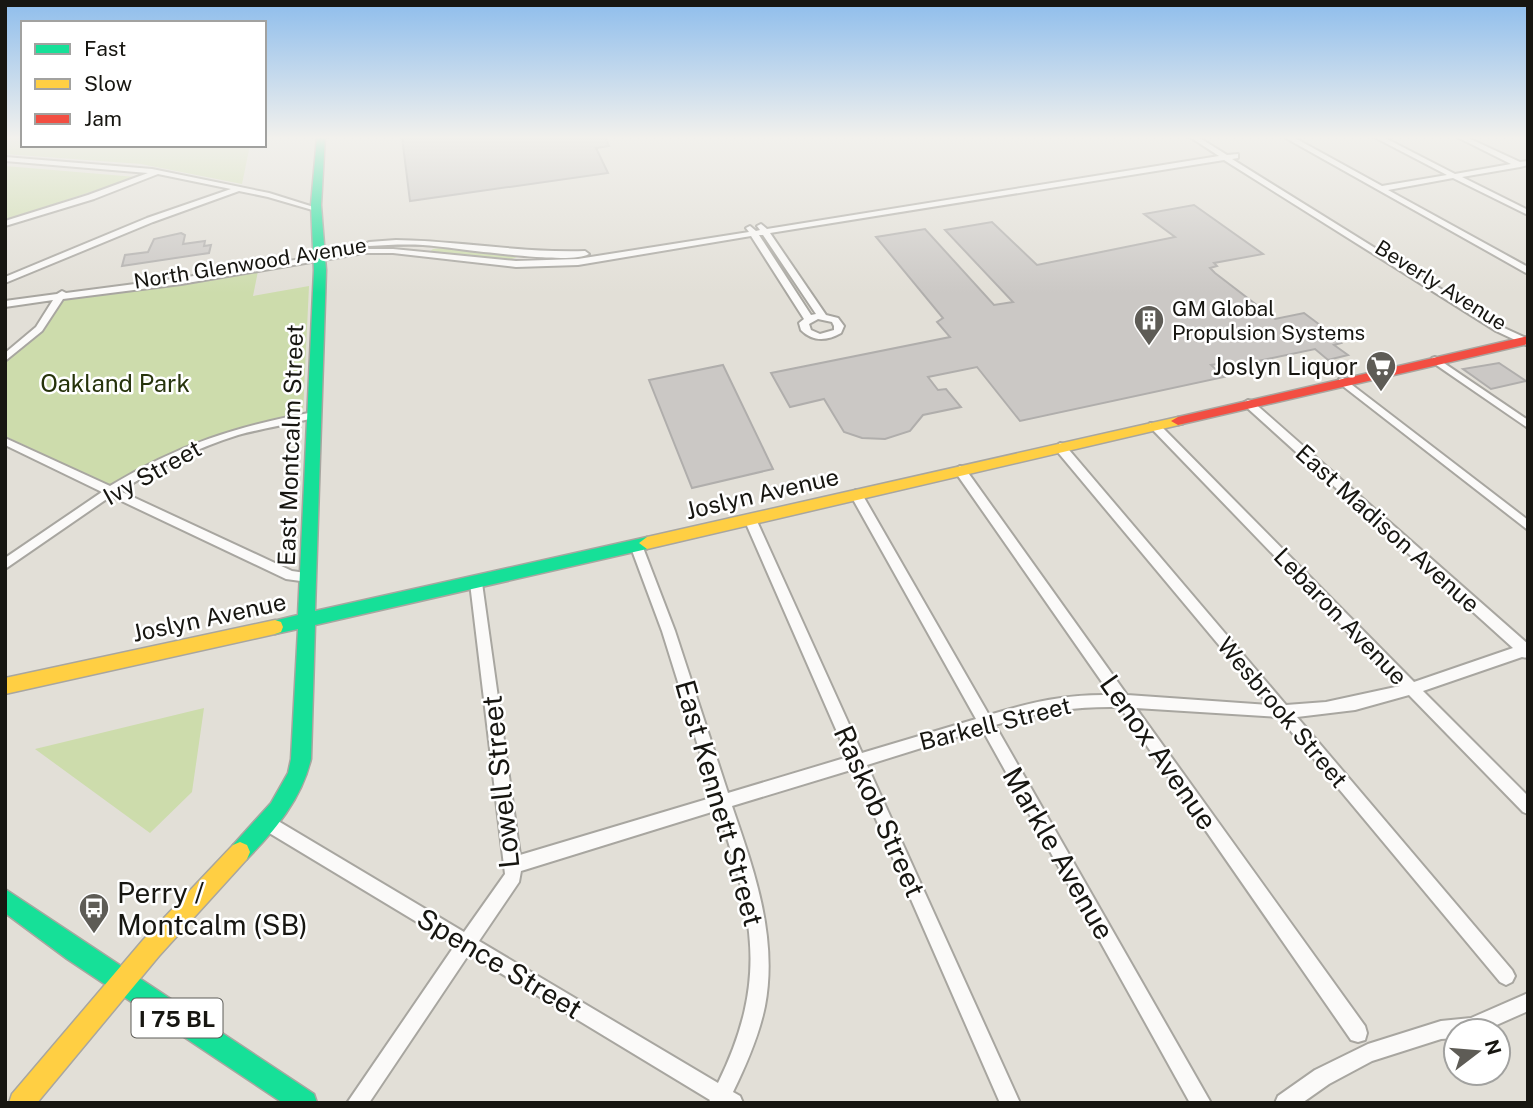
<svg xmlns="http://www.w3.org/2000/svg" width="1533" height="1108" font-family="'Public Sans',sans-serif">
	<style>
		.green { fill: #cddcac }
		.building { fill: #cbc8c5; stroke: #b0aeac; stroke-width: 2 }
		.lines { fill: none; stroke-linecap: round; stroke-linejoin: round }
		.street-casing { stroke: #a8a6a0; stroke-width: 4 }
		.fast-casing { stroke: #a8a6a0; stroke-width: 3 }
		.slow-casing { stroke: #a8a6a0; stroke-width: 3 }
		.jam-casing { stroke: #a8a6a0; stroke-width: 3 }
		.street { fill: #fbfaf9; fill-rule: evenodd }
		.fast { fill: #16e098; fill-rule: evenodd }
		.slow { fill: #ffcf43; fill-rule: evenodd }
		.jam { fill: #f24e42; fill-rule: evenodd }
		.labels { text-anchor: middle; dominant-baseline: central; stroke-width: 5; stroke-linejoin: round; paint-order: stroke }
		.far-street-label { font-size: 21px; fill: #171611; stroke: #fff }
		.far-poi-label { font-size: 21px; fill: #171611; stroke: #fff; text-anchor: start }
		.shield { fill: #fff; stroke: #5d5c58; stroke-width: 2 }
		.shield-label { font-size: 23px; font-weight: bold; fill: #171611 }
		.poi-label { font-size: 24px; fill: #171611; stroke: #fff; text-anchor: end }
		.park-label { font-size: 24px; fill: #26330b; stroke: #fff }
		.street-label { font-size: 24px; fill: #171611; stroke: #fff }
		.near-street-label { font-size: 28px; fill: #171611; stroke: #fff }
		.near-poi-label { font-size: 28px; fill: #171611; stroke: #fff; text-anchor: start }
	</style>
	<rect width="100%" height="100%" fill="#e2dfd7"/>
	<path class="green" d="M5 137H23V145H250L242 184 141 164 5 154Z
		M5 166 136 177 5 220Z
		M442 248 523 255 509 260 428 253 433 249Z
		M258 271 253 296 309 286 303 413C228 428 178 449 111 486L5 436V362L43 328 63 300Z
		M204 708 192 792 150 833 35 749Z"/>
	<path class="building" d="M402 137H605L609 146 596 148 608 173 410 201Z
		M1194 205 1263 254 1214 263 1217 266 1210 268 1215 273 1275 319 1304 313 1340 340H1337L1341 343 1334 345 1348 355 1328 360 1315 349 1235 366 1229 362 1211 365 1224 377 1020 421 977 367 928 377 938 390 946 389 961 407 923 415 910 431 885 439 862 438 844 432 824 399 790 407 771 373 950 337 937 322 943 318 876 237 925 229 994 305 1013 302 945 230 992 222 1037 265 1175 237 1144 214Z
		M181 233 185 235 183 244 205 241 204 246 211 245 209 253 122 266 125 255 148 252 154 239Z
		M1499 363 1526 381 1491 389 1463 369Z
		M723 365 773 469 692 488 649 380Z"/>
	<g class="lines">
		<g class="street-casing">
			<path id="street" d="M1190 137H1198L1227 155 1238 154V158L1232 159 1502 327 1528 339V346L1496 331 1224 160 770 233 826 315 838 318 844 326 841 333C827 341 813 342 801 330L799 323 804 319 751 236 578 265 516 267 393 253H364L181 284 63 299 42 331 5 361V353L36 327 53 300 5 307V301L57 294 62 291 66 293 181 278 364 249H393L516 261 578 259 749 232 746 228 750 226 756 231 760 230 757 226 761 224 767 229 1219 156ZM759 235H763L816 314 811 315ZM818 319 832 322 834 326V330L820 334 811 330 809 324Z
				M1284 137H1293L1382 186 1447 175 1374 137H1383L1455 174 1511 164 1457 137H1466L1520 162 1528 161V165L1520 167 1462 177 1528 210V215L1453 178 1388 190 1528 267V274Z
				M5 157 152 169 269 193 320 209 316 211 268 197 239 191 153 222 5 283V277L147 218 231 189 158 174 94 199 5 226V221L88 195 148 173 5 161Z
				M396 240C459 241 522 253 585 251L589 254C569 266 454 247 423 245 405 244 387 245 369 246L365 244 369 242Z
				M1435 357 1528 420V428L1432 362V358Z
				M1343 378 1528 520V530L1339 383V379Z
				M1248 400 1252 401 1528 644V658L1522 657 1423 691 1528 796V814L1523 812 1409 695 1355 710 1297 717 1512 970 1515 976 1512 982 1506 985 1500 982 1279 717 1136 708 1365 1026 1367 1033 1365 1040 1358 1042 1351 1040 1120 707C1072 706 1040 712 995 725L1211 1103H1190L982 729 867 765 1020 1103H1000L854 769 732 806C754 870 778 937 765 1006 759 1036 746 1065 733 1092L740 1096 743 1103H708L710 1100 469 954 369 1103H347L455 945 261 828 259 823 261 818 267 815 273 818 464 932 505 874 470 583 472 580H480L482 583 520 855 714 797 662 631 630 545 636 541 642 545 675 631 728 793 848 757 744 519 750 515 756 519 862 753 976 719 850 494 856 490 862 494 989 715C1031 702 1067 694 1111 695L956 473 954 470 960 466 964 467 1127 695 1269 705 1056 450 1055 447 1060 443 1064 444 1286 705 1326 702 1400 686 1150 427 1149 425 1150 423H1158L1414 682 1513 648 1244 405 1243 403ZM718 810C753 916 769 979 718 1083L479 941 519 882 521 871Z
				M314 412 319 415 318 417C291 424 264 428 238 435 196 448 157 468 120 491L292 571 312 574 314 577 312 580 308 582 286 579 111 496 5 569V558L102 492 5 445V438L110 486C178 445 237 426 314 412Z
				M1528 993V1011L1483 1031H1456V1038L1441 1039 1372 1061 1329 1084 1302 1103H1275L1278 1096 1315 1070 1368 1044 1441 1021 1471 1018Z"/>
		</g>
		<g class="fast-casing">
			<path id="fast" d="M317 137H325L321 205 326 270 315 611 647 537 655 543 647 549 315 625 311 759C301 800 276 829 247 859L240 862 233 859 230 852 233 845 271 803 288 773 291 759 298 629 275 634 269 632 267 627 269 622 298 615 314 270 311 205Z
				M5 889 314 1094 317 1103H283L67 959 5 913Z"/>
		</g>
		<g class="slow-casing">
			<path id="slow" d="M1178 417 1183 418 1185 421 1183 424 647 549 639 543 647 537Z
				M275 620 281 622 283 627 281 632 275 634 5 694V678Z
				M240 842 247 845 250 852 247 859 159 956 37 1103H9L12 1094 143 940 233 845Z"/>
		</g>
		<g class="jam-casing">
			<path id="jam" d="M1528 336V344L1178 425 1171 421 1178 417Z"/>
		</g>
		<use href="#street" class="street"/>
		<use href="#fast" class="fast"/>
		<use href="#slow" class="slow"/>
		<use href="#jam" class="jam"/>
	</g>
	<linearGradient id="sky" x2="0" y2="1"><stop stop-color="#8ebdec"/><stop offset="0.47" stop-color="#f2f1ed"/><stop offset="1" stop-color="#f2f1ed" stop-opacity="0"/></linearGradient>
	<rect width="1533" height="293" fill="url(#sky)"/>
	<defs>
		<g id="building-pin" transform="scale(1.575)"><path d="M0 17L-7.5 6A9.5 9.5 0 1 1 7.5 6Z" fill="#5e5c56" stroke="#fff"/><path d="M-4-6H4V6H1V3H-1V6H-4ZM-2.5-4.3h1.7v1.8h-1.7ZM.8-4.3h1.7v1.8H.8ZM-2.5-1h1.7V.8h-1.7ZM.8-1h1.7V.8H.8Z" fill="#fff"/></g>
		<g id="supermarket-pin" transform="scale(1.575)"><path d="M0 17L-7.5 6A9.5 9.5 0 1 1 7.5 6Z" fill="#5e5c56" stroke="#fff"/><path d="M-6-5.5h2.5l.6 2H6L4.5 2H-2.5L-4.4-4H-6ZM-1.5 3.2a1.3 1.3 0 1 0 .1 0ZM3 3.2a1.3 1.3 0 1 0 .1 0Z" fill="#fff"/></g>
		<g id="bus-pin" transform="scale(1.575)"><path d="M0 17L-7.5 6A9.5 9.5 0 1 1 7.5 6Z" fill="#5e5c56" stroke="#fff"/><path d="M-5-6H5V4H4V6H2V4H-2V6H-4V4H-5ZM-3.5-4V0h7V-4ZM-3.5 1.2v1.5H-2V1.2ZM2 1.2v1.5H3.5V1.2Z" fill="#fff"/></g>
	</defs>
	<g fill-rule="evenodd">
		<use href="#building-pin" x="1149" y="320"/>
		<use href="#supermarket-pin" x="1381" y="366"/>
		<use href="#bus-pin" x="94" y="908"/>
	</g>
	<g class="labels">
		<g class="far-street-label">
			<text transform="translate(250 263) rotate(-9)">North Glenwood Avenue</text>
			<text transform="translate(1441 285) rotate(32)">Beverly Avenue</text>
		</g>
		<g class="far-poi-label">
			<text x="1172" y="308">GM Global<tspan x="1172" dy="24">Propulsion Systems</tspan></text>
		</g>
		<rect class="shield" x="131.5" y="998.5" width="91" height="39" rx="5"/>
		<g class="shield-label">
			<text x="177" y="1018">I 75 BL</text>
		</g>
		<g class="poi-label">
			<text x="1358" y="366">Joslyn Liquor</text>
		</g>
		<g class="park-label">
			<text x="115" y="383">Oakland Park</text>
		</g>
		<g class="street-label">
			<text transform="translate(290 445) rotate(-88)">East Montcalm Street</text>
			<text transform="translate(152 472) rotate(-29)">Ivy Street</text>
			<text transform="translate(762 493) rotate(-13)">Joslyn Avenue</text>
			<text transform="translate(1388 528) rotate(42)">East Madison Avenue</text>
			<text transform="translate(1341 616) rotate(46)">Lebaron Avenue</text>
			<text transform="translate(209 617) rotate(-12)">Joslyn Avenue</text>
			<text transform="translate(1283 712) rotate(50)">Wesbrook Street</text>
			<text transform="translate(995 723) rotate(-14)">Barkell Street</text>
		</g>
		<g class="near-street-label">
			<text transform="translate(1159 752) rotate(55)">Lenox Avenue</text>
			<text transform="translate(500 782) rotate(-96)">Lowell Street</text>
			<text transform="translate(720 803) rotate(74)">East Kennett Street</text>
			<text transform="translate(880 811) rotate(66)">Raskob Street</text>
			<text transform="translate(1059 853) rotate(60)">Markle Avenue</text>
			<text transform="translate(500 963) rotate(31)">Spence Street</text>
		</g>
		<g class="near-poi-label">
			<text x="117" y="892">Perry /<tspan x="117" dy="32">Montcalm (SB)</tspan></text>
		</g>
	</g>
	<rect width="1533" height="1108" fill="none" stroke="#171611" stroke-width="14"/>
	<rect x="21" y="21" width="245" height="126" fill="#ffffff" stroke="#a2a2a0" stroke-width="2"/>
	<rect x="35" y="44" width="35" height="10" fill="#16e098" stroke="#a2a2a0" stroke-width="2"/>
	<text x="84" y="56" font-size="21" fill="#171611">Fast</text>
	<rect x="35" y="79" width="35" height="10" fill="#ffcf43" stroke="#a2a2a0" stroke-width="2"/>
	<text x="84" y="91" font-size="21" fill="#171611">Slow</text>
	<rect x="35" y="114" width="35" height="10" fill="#f24e42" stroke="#a2a2a0" stroke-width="2"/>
	<text x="84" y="126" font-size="21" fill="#171611">Jam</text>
	<g transform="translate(1477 1052) rotate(74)"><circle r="33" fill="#ffffff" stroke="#a2a2a0" stroke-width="2"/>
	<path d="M0-5L12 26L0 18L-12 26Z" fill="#5e5c56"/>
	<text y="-10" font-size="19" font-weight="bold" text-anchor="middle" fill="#171611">N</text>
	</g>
</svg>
